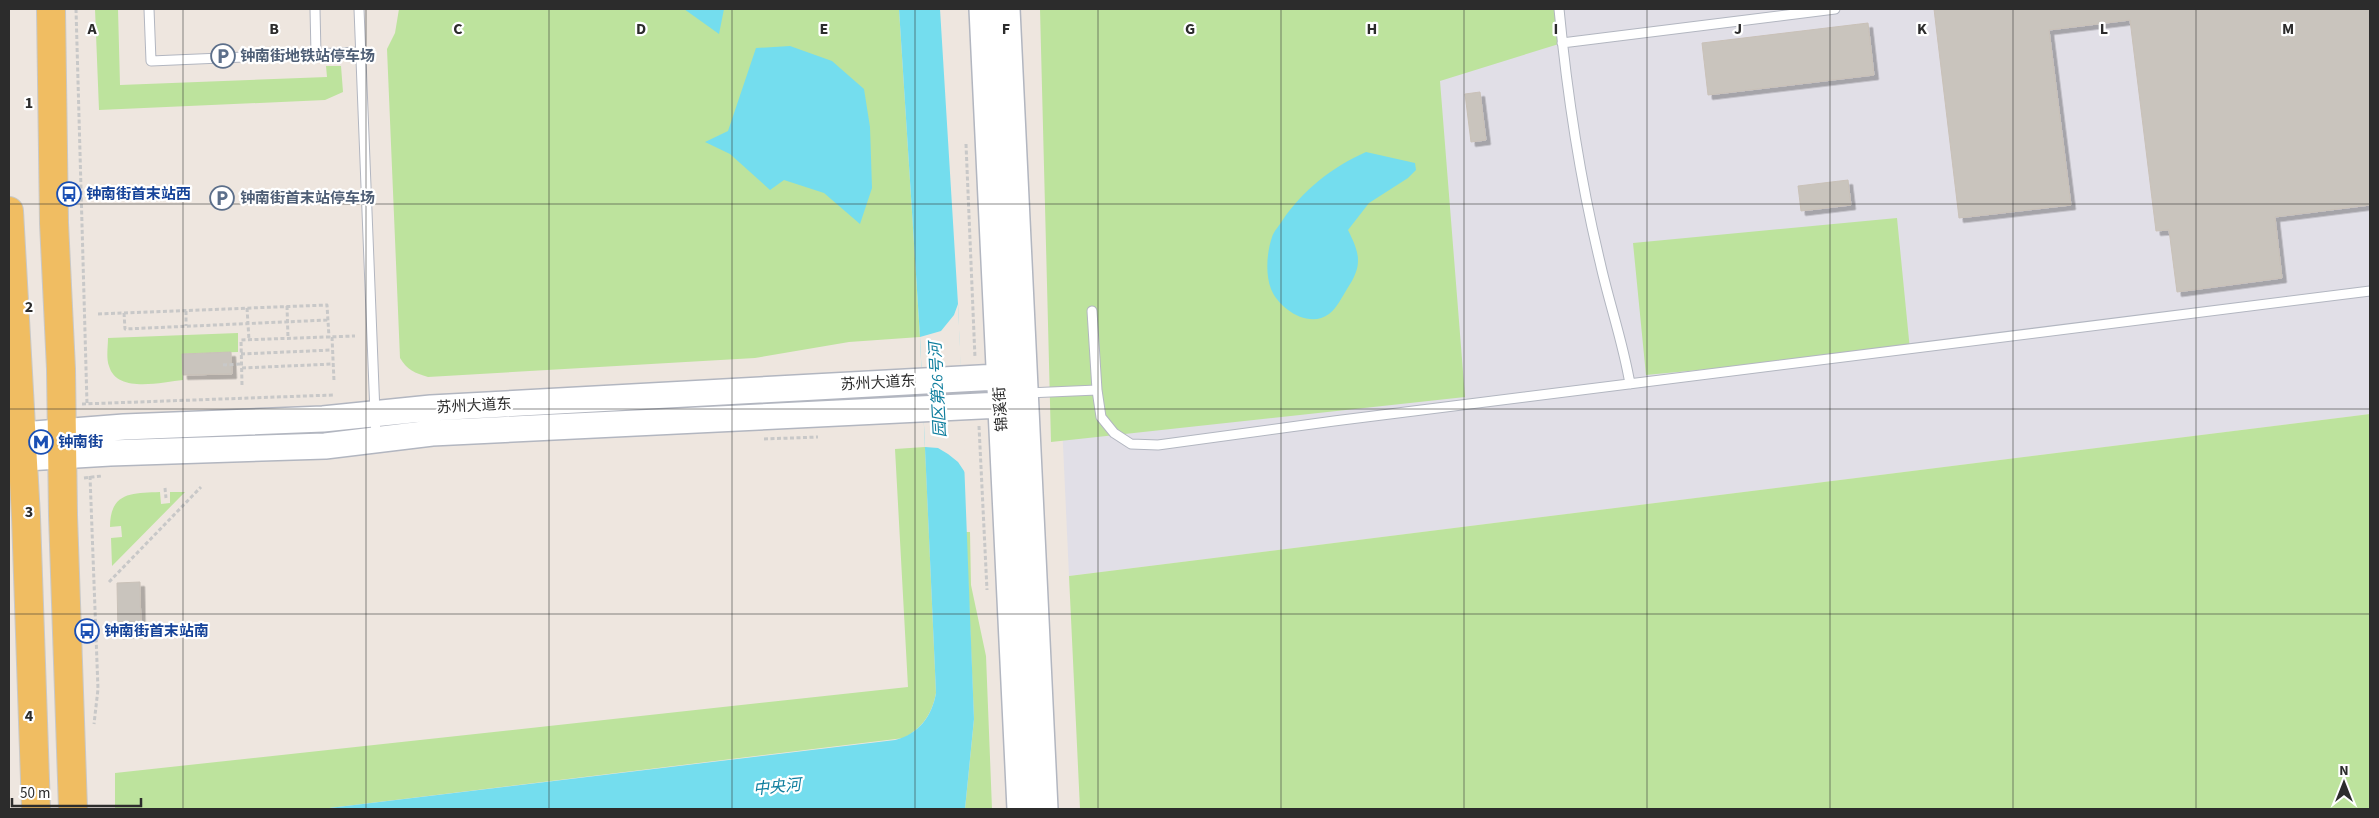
<svg xmlns="http://www.w3.org/2000/svg" width="2379" height="818" font-family="'Source Sans 3','Noto Sans SC',sans-serif">
	<style>
		.industrial { fill: #e1dfe7 }
		.green { fill: #bde39d }
		.water { fill: #74ddee }
		.pier { fill: #eee6df }
		.building { fill: #c9c4bd; stroke: #c9c1b8; filter: url(#shadow) }
		.lines { fill: none; stroke-linecap: round; stroke-linejoin: round }
		.service-casing { stroke: #b2b6c0; stroke-width: 11 }
		.secondary-casing { stroke: #b2b6c0; stroke-width: 28 }
		.primary-casing { stroke: #c8c8c8; stroke-width: 30 }
		.path { stroke: #c8c8c8; stroke-width: 3; stroke-dasharray: 4 2.5; stroke-linecap: butt }
		.service { stroke: #fff; stroke-width: 9 }
		.secondary { stroke: #fff; stroke-width: 25 }
		.primary { stroke: #f0bd62; stroke-width: 28 }
		.grid { fill: none; stroke: #2c2c2c; stroke-width: 1; stroke-opacity: 0.55 }
		.labels { text-anchor: middle; dominant-baseline: central; stroke-width: 4.5; stroke-linejoin: round; paint-order: stroke }
		.service-label { font-size: 15px; font-weight: bold; fill: #4e5e75; stroke: #fff; text-anchor: start }
		.transit-label { font-size: 15px; font-weight: bold; fill: #164399; stroke: #fff; text-anchor: start }
		.street-label { font-size: 15px; fill: #2c2c2c; stroke: #fff }
		.water-label { font-size: 16px; font-style: italic; fill: #0f7e9e; stroke: #fff }
		.grid-label { font-size: 16px; text-anchor: middle; font-weight: bold; fill: #2c2c2c; stroke: #fff; stroke-width: 4.5; stroke-linejoin: round; paint-order: stroke }
	</style>
	<defs>
		<filter id="shadow"><feDropShadow dx="4.5" dy="4.5" stdDeviation="0" flood-color="#0004"/></filter>
	</defs>
	<rect width="100%" height="100%" fill="#eee6df"/>
	<path class="industrial" d="M1043 9H2370V414L1069 576Z"/>
	<path class="green" d="M95 9H118L120 85 327 77 326 66H341L343 92 325 100 99 110Z
		M399 9H899L920 337 849 342 755 358 428 377C415 373 407 370 400 358L387 49 395 33Z
		M1040 9H1563L1562 43 1440 81 1465 397 1051 442Z
		M1897 218 1910 350 1646 375 1633 243Z
		M238 333V352L182 354 183 380C162 382 117 394 109 366 106 358 108 347 108 338Z
		M2370 414V809H1080L1069 576Z
		M925 447 936 693C932 714 923 727 904 738L321 809H115V773L908 687 895 449Z
		M160 492 161 504 170 503V492H185L112 566 111 538 122 537 121 526 110 527C110 492 132 493 160 492Z
		M966 532H970L971 585 986 656 992 809H965L974 719Z"/>
	<path class="water" d="M684 9H724L719 34Z
		M899 9H940L958 304 974 719 965 809H321L895 740C919 734 932 716 936 693L920 337Z
		M790 46 832 61 864 89 870 127 872 188 860 224 824 193 784 180 770 190 730 154 705 142 728 131 756 48Z
		M1366 152 1415 163 1416 170 1408 178 1369 203 1348 230C1360 254 1363 265 1347 289 1342 297 1337 308 1329 314 1309 329 1279 309 1271 289 1265 273 1267 252 1272 237 1274 231 1279 226 1282 221 1303 190 1332 167 1366 152Z"/>
	<path class="pier" d="M958 304 966 474 958 462 948 454 938 448 925 447 920 337 941 331 954 315Z"/>
	<path class="building" d="M1934 9H2370V205L2275 217 2282 278 2177 292 2169 230 2156 231 2130 20 2049 30 2071 205 1959 218Z
		M1868 23 1874 75 1708 95 1702 43Z
		M1480 92 1486 140 1471 142 1465 94Z
		M1848 180 1851 205 1801 211 1798 186Z
		M231 352 232 374 183 375 182 354Z
		M140 582 141 633 118 634 117 583Z"/>
	<g class="lines">
		<g class="service-casing">
			<path id="service" d="M149 9 151 61 361 52
				M315 9 316 54
				M359 9 376 439
				M1559 9C1567 93 1580 179 1600 262 1609 303 1623 342 1630 384
				M1562 43 1835 9
				M1092 311 1097 390 1101 417 1114 433 1131 444 1158 445 1334 421 2370 291
				M1027 393 1097 390"/>
		</g>
		<g class="secondary-casing">
			<path id="secondary" d="M982 9 1020 809
				M1007 9 1045 809
				M9 436 124 427 323 419 431 408 961 379 998 377 1025 393
				M9 459 110 453 325 446 432 433 1001 405 1025 393"/>
		</g>
		<g class="primary-casing">
			<path id="primary" d="M51 9 54 223 61 369 63 515 73 809
				M9 211 26 517 36 809"/>
		</g>
		<path class="path" d="M76 9 87 404
			M966 144 975 358
			M287 306 288 338
			M247 308 249 340
			M186 311V326
			M124 313 125 329 328 320
			M98 314 327 305 329 337
			M332 337 334 381
			M241 354 332 350
			M223 365 242 364
			M242 368 333 364
			M242 385 241 340 355 336
			M82 404 333 395
			M979 426 987 590
			M764 439 818 437
			M90 476 98 689 94 724
			M84 478 102 476
			M165 488 166 498
			M109 582 201 487
			M111 636H133L132 625"/>
		<use href="#service" class="service"/>
		<use href="#secondary" class="secondary"/>
		<use href="#primary" class="primary"/>
	</g>
	<path class="grid" d="M183 9V809M366 9V809M549 9V809M732 9V809M915 9V809M1098 9V809M1281 9V809M1464 9V809M1647 9V809M1830 9V809M2013 9V809M2196 9V809M9 204H2370M9 409H2370M9 614H2370"/>
	<defs>
		<g id="parking-ring" transform="scale(1.25)"><circle r="9.5" fill="#fff" stroke="#5c6f8a" stroke-width="1.5"/><path d="M-3.5-5.5H1a3.5 3.5 0 0 1 0 7H-1V5.5H-3.5ZM-1-3.4V-.6H.8a1.4 1.4 0 0 0 0-2.8Z" fill="#5c6f8a"/></g>
		<g id="bus-ring" transform="scale(1.25)"><circle r="9.5" fill="#fff" stroke="#1a4fb4" stroke-width="1.5"/><path d="M-5-6H5V4H4V6H2V4H-2V6H-4V4H-5ZM-3.5-4V0h7V-4ZM-3.5 1.2v1.5H-2V1.2ZM2 1.2v1.5H3.5V1.2Z" fill="#1a4fb4"/></g>
		<g id="metro-ring" transform="scale(1.25)"><circle r="9.5" fill="#fff" stroke="#1a4fb4" stroke-width="1.5"/><path d="M-5.5 5V-5H-3L0 0L3-5H5.5V5H3V-.5L0 4L-3-.5V5Z" fill="#1a4fb4"/></g>
	</defs>
	<g fill-rule="evenodd">
		<use href="#parking-ring" x="223" y="56"/>
		<use href="#bus-ring" x="69" y="194"/>
		<use href="#parking-ring" x="222" y="198"/>
		<use href="#metro-ring" x="41" y="442"/>
		<use href="#bus-ring" x="87" y="631"/>
	</g>
	<g class="labels">
		<g class="service-label">
			<text x="240" y="56">钟南街地铁站停车场</text>
			<text x="240" y="198">钟南街首末站停车场</text>
		</g>
		<g class="transit-label">
			<text x="86" y="194">钟南街首末站西</text>
			<text x="58" y="442">钟南街</text>
			<text x="104" y="631">钟南街首末站南</text>
		</g>
		<g class="street-label">
			<text transform="translate(878 383) rotate(-3)">苏州大道东</text>
			<text transform="translate(474 406) rotate(-3)">苏州大道东</text>
			<text transform="translate(1001 409) rotate(-94)">锦溪街</text>
		</g>
		<g class="water-label">
			<text transform="translate(938 390) rotate(-93)">园区第26号河</text>
			<text transform="translate(777 787) rotate(-6)">中央河</text>
		</g>
	</g>
	<g class="grid-label">
		<text x="92" y="34">A</text>
		<text x="274" y="34">B</text>
		<text x="458" y="34">C</text>
		<text x="641" y="34">D</text>
		<text x="824" y="34">E</text>
		<text x="1006" y="34">F</text>
		<text x="1190" y="34">G</text>
		<text x="1372" y="34">H</text>
		<text x="1556" y="34">I</text>
		<text x="1738" y="34">J</text>
		<text x="1922" y="34">K</text>
		<text x="2104" y="34">L</text>
		<text x="2288" y="34">M</text>
		<text x="29" y="108">1</text>
		<text x="29" y="312">2</text>
		<text x="29" y="517">3</text>
		<text x="29" y="721">4</text>
	</g>
	<rect width="2379" height="818" fill="none" stroke="#2c2c2c" stroke-width="20"/>
	<g transform="translate(2344 783)" stroke="#ffffff" stroke-width="4" paint-order="stroke">
	<path d="M0-4L9 19L0 12L-9 19Z" fill="#2c2c2c"/>
	<text y="-8" font-size="14" font-weight="bold" text-anchor="middle" fill="#2c2c2c">N</text>
	</g>
	<path d="M12 798v8h129v-8" fill="none" stroke="#2c2c2c" stroke-width="2.5"/>
	<text x="20" y="798" font-size="15" fill="#2c2c2c" stroke="#ffffff" stroke-width="4" paint-order="stroke">50 m</text>
</svg>
